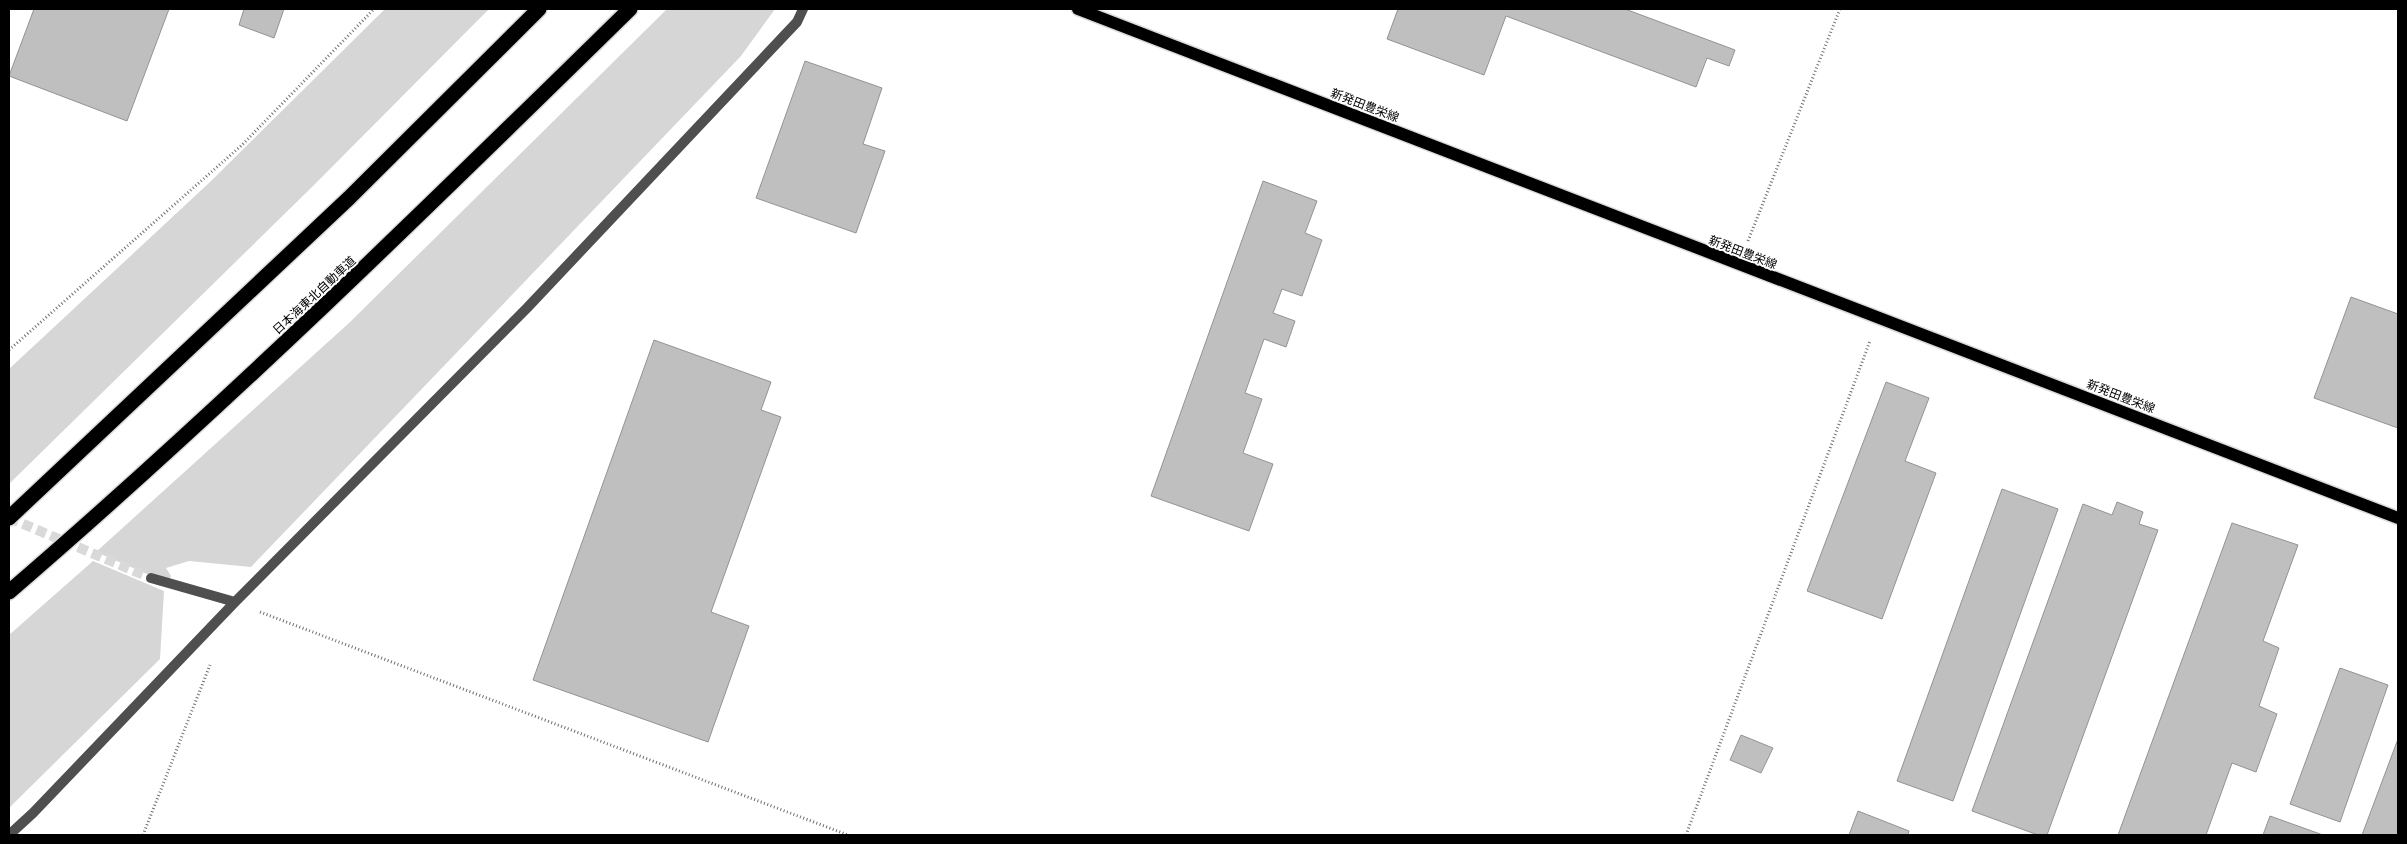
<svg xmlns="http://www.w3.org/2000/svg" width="2407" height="844" font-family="'PT Sans','Noto Sans JP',sans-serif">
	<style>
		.green { fill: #d6d6d6 }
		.building { fill: #bfbfbf; stroke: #939393 }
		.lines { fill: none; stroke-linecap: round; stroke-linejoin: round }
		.street-tunnel { stroke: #d9d9d9; stroke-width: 10; stroke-dasharray: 10 5; stroke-linecap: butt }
		.primary-casing { stroke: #dbdbdb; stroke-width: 15 }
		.highway-casing { stroke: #dbdbdb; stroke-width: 18 }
		.path { stroke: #717171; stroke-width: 3; stroke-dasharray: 1 2.5; stroke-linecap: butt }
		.street { stroke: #4f4f4f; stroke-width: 10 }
		.primary { stroke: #000; stroke-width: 12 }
		.highway { stroke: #000; stroke-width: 15 }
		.labels { text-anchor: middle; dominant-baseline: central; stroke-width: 4; stroke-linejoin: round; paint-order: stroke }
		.street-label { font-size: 12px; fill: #000; stroke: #fff }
	</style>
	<rect width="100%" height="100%" fill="#fff"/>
	<path class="green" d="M385 9H489L312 187 9 484V369L210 182Z
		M667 9H775L741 56 251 567 189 561 166 568 171 576 168 583 96 552 349 323Z
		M93 561 164 591 160 659 9 808V635Z"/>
	<path class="building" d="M34 9H169L127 121 9 76Z
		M244 9H284L274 38 239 25Z
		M1398 9H1625L1735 50 1729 66 1707 58 1696 87 1506 16 1484 75 1387 39Z
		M805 61 882 88 863 144 885 151 856 233 756 198Z
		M1263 181 1317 201 1305 233 1322 240 1302 296 1282 289 1273 313 1295 321 1286 347 1264 339 1245 393 1262 399 1243 453 1273 464 1249 531 1151 496Z
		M2351 297 2398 314V428L2314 398Z
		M654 340 771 382 761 410 781 417 711 612 749 626 708 742 533 680Z
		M1886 382 1929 398 1905 461 1936 473 1882 619 1807 591Z
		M2002 489 2058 509 1953 801 1897 781Z
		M2117 502 2143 512 2139 524 2158 530 2047 835H2038L1972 811 2083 504 2112 515Z
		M2232 523 2298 545 2263 641 2279 648 2259 706 2277 714 2256 772 2232 763 2206 835H2118Z
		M2340 668 2388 685 2340 822 2290 804Z
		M1741 735 1773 748 1761 773 1730 760Z
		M2398 739V835H2362Z
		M1858 811 1909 831 1908 835H1849Z
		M2270 816 2323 835H2263Z"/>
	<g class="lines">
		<path class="street-tunnel" d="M9 518 151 578"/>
		<g class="primary-casing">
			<path id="primary" d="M1078 9 2398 518"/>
		</g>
		<g class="highway-casing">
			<path id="highway" d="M9 518 349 198 539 9
				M9 592C224 407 427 208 630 9"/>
		</g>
		<path class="path" d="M1748 241 1840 9
			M9 350 242 145 374 9
			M260 612 848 835
			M143 835 210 665
			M1686 835 1870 341"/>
		<path class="street" d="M151 578 235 602
			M9 835 33 813 235 602 527 308 797 22 803 9"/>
		<use href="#primary" class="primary"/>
		<use href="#highway" class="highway"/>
	</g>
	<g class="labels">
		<g class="street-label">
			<text transform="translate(1365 105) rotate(21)">新発田豊栄線</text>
			<text transform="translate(1743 252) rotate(21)">新発田豊栄線</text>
			<text transform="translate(314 295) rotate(-43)">日本海東北自動車道</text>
			<text transform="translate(2121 396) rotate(21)">新発田豊栄線</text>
		</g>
	</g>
	<rect width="2407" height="844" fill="none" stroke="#000000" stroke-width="20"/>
</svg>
